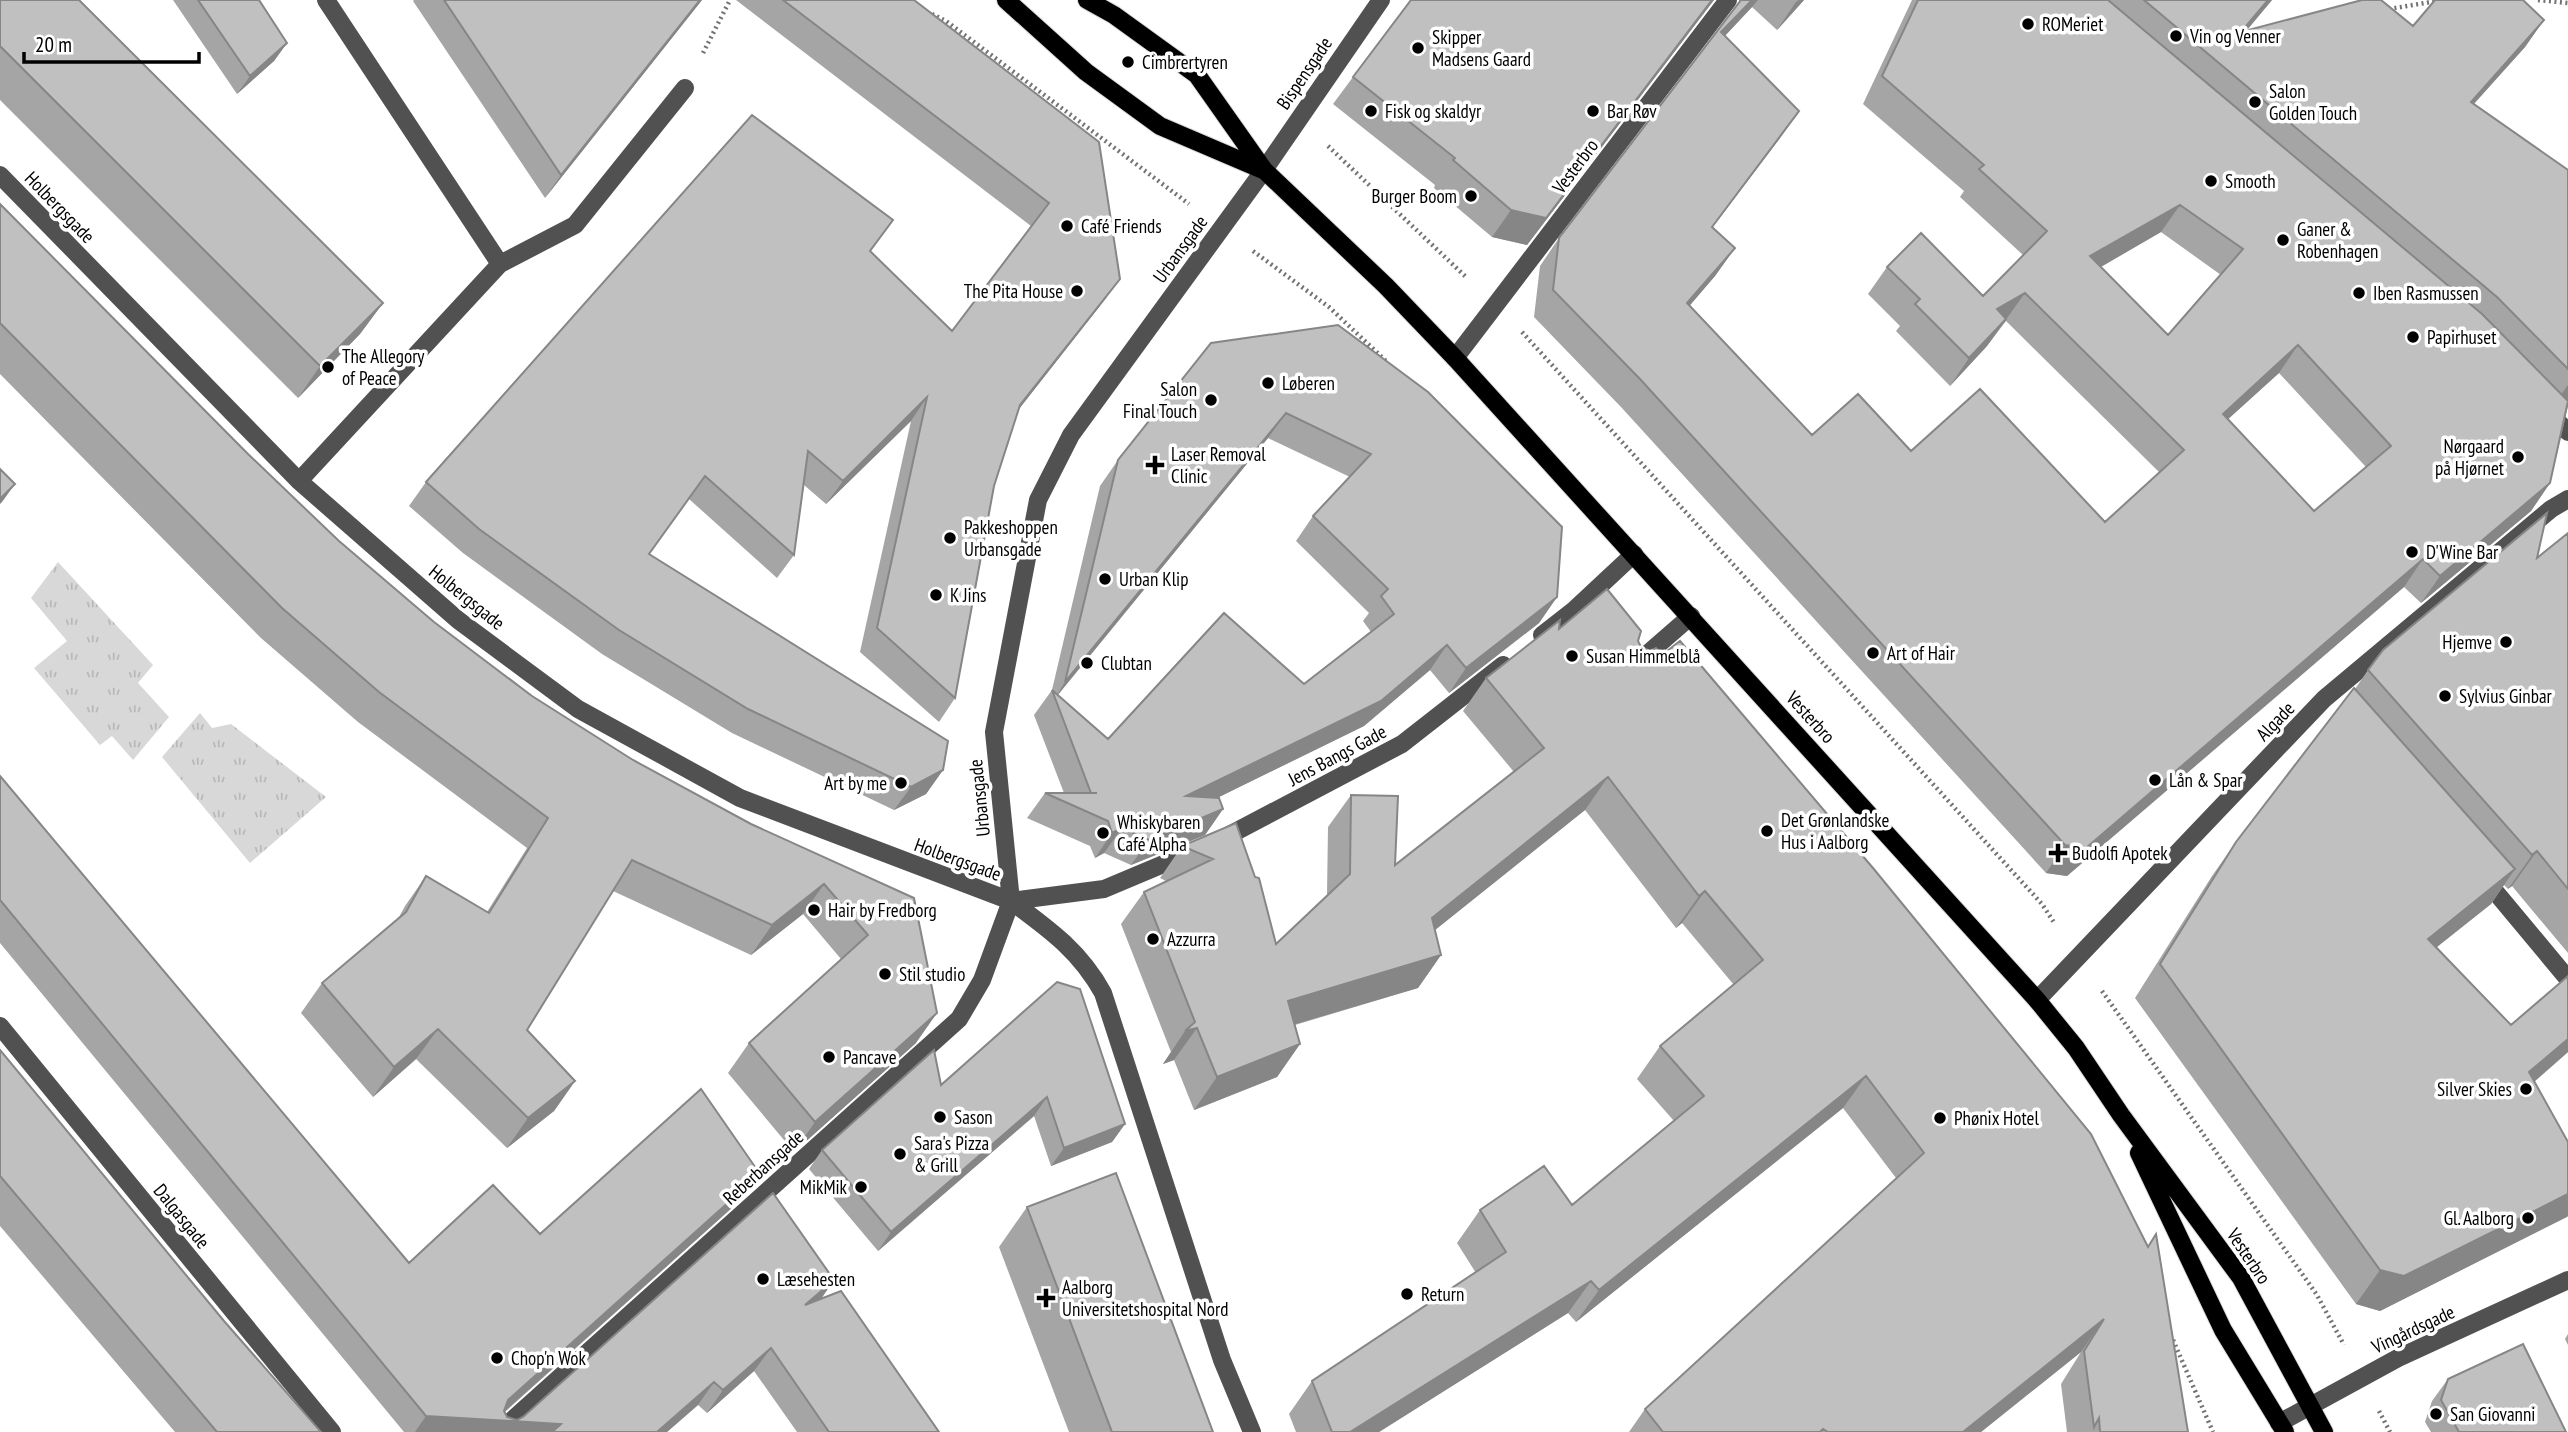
<svg xmlns="http://www.w3.org/2000/svg" width="2568" height="1432" font-family="'PT Sans Narrow',sans-serif">
	<style>
		.grass { fill: url(#grass-tufts) }
		.lines { fill: none; stroke-linecap: round; stroke-linejoin: round }
		.major-casing { stroke: #dbdbdb; stroke-width: 20 }
		.path { stroke: #737373; stroke-width: 4.5; stroke-dasharray: 2 3.5; stroke-linecap: butt }
		.minor { stroke: #515151; stroke-width: 18 }
		.major { stroke: #000; stroke-width: 18 }
		.wall { fill: #a5a5a5; fill-rule: evenodd }
		.shaded-wall { fill: #868686 }
		.building { fill: #c0c0c0; stroke: #868686; stroke-width: 2; fill-rule: evenodd }
		.poi-dot { fill: #000; stroke: #fff; stroke-width: 2.5 }
		.labels { text-anchor: middle; dominant-baseline: central; stroke-width: 7; stroke-linejoin: round; paint-order: stroke }
		.poi-label { font-size: 19px; fill: #000; stroke: #fff; text-anchor: start }
		.street-label { font-size: 19px; fill: #000; stroke: #fff }
	</style>
	<defs>
		<pattern id="grass-tufts" width="24" height="20" patternUnits="userSpaceOnUse" patternTransform="scale(1.75)"><rect width="24" height="20" fill="#d8d8d8"/><path d="M3 7l-1-3M5 7V3M7 7l1-3M15 17l-1-3M17 17v-4M19 17l1-3" fill="none" stroke="#b8b8b8"/></pattern>
	</defs>
	<rect width="100%" height="100%" fill="#fff"/>
	<path class="grass" d="M58 562 153 665 138 683 169 717 133 760 112 736 100 745 34 668 67 641 31 598Z
		M200 713 212 728 231 724 326 797 250 863 162 757Z"/>
	<g class="lines">
		<g class="major-casing">
			<path id="major" d="M1006 0 1086 72 1160 126 1263 170
				M1087 0 1114 15 1197 75 1264 170 1386 286 1455 358 2037 1000 2076 1048 2121 1115 2241 1278 2324 1432
				M2139 1153 2223 1330 2285 1432"/>
		</g>
		<path class="path" d="M2538 0 2568 3
			M2389 9 2443 0
			M932 14 946 21 1189 204
			M703 53 730 0
			M1328 146 1466 277
			M1253 251 1329 307 1386 361
			M1522 332 2042 904 2055 924
			M2102 991 2317 1295 2344 1345
			M2173 1340 2213 1432
			M2379 1411 2390 1432"/>
		<path class="minor" d="M0 175 299 481 458 620 578 709 740 798 1011 901 1104 889 1192 852
			M500 264 575 225 685 88
			M1455 358 1728 0
			M2546 410 2568 432
			M299 481 500 264 326 0
			M1542 635 1574 610 1634 554
			M1637 663 1691 616
			M1218 841 1402 744 1503 665
			M2483 877 2568 979
			M2037 1000 2324 699 2551 509 2568 499
			M0 1026 332 1432
			M2279 1423 2398 1358 2568 1280
			M499 1432 959 1019 982 980 1011 901
			M1252 1432 1222 1360 1103 993C1080 951 1049 929 1011 901L994 732 1038 500 1071 435 1264 170 1381 0"/>
		<use href="#major" class="major"/>
	</g>
	<path class="wall" d="M0 0 383 303 360 334 298 398 0 100Z
		M173 0H259L287 43 274 61 237 94Z
		M414 0H702L545 198 413 1Z
		M736 0H914L1120 279 1103 302 1019 409 994 486 955 698 939 722 860 652 911 421 826 504 804 485 794 555 777 578 689 499 649 554 943 770 926 794 894 810 732 733 602 654 463 553 409 506 426 482 871 252 952 331 1031 226Z
		M1411 0H1714L1527 245 1492 237 1434 188 1435 185 1333 104 1353 77Z
		M1739 0H1804L1777 30 1752 7 1725 36 1780 138 1712 228 1735 248 1715 276 1689 306 1812 435 1911 451 2105 522 2159 472 2006 321 1987 346 1950 386 1896 331 1900 326 1868 294 1887 267 1983 296 2023 255 1960 197 1964 191 1863 104 1912 0H2272L2246 31 2413 26 2544 20 2525 47 2474 104 2568 170V406L2550 483 2531 511 2421 603 2404 587 2067 876 2046 873 1621 407 1534 317 1540 266 1559 238 1739 3ZM2161 232 2221 275 2168 335 2101 267ZM2279 373 2366 467 2314 511 2228 419Z
		M0 204 248 454 339 541 434 622 532 696 633 760 751 824 914 898 916 1043 794 1152 728 1073 749 1043 841 959 803 914 751 955 613 891 527 1030 575 1081 554 1111 507 1148 416 1059 373 1097 301 1013 322 983 398 919 405 906 426 876 487 912 527 848 358 722 261 638 0 374Z
		M1338 325 1557 597 1539 623 1449 693 1430 670 1364 726 1217 798 1223 809 1205 835 1131 865 1104 853 1095 858 1090 846 1027 818 1045 793H1064L1034 715 1052 690 1100 486 1118 460ZM1268 438 1350 477 1313 516 1296 541 1369 613 1363 621 1371 632 1304 684 1108 739 1058 695Z
		M2568 533V953L2512 886 2508 889 2504 885 2491 904 2437 947 2511 1025 2568 976V1052L2534 1082 2568 1142V1216L2380 1311 2356 1304 2135 998 2212 876 2236 842 2355 689 2368 670 2537 558Z
		M1559 629 1638 641 1641 647 2148 1246 2156 1234 2188 1432H2067L2061 1384 2081 1352 1981 1432H1629L1645 1409 1896 1178 1843 1108 1576 1322 1568 1313 1379 1432H1296L1289 1414 1312 1381 1476 1273 1457 1243 1480 1210 1572 1205 1674 1121 1637 1079 1660 1046 1734 985 1682 923 1676 928 1585 810 1435 930 1441 955 1418 988 1295 1025 1300 1044 1277 1077 1194 1110 1174 1060 1163 1064 1171 1052 1121 924 1144 892 1166 881 1160 878 1182 846 1236 823 1276 944 1327 895 1328 827 1351 795 1395 865 1514 772 1463 711 1486 678Z
		M0 776 409 1263 540 1234 744 1197 505 1412 507 1417 517 1420 834 1280 821 1299 939 1432H797L754 1371 707 1413 698 1405 667 1432H404L0 943Z
		M1057 982 1125 1124 1112 1142 1051 1166 1034 1116 878 1251 809 1169 822 1150 941 1085Z
		M0 1050 224 1321 321 1432H175L0 1226Z
		M1027 1207 1213 1432H1069L999 1247Z
		M2568 1334V1345L2565 1339Z
		M2448 1379 2566 1432H2431L2425 1422 2432 1401Z"/>
	<path class="shaded-wall" d="M700 0H702L545 198 561 175Z
		M1712 0H1714L1527 245 1492 237 1511 210Z
		M1752 0H1758L1752 7 1702 60 1721 32Z
		M1799 0H1804L1777 30 1796 2Z
		M2268 0H2272L2222 60 2241 32Z
		M2544 20 2525 47 2451 129 2471 102Z
		M287 43 274 61 237 94 250 76Z
		M1799 111 1780 138 1692 254 1712 227Z
		M2180 205 2161 232 2071 284 2090 256Z
		M1735 248 1715 276 1668 331 1687 303Z
		M1120 279 1103 302 1004 428 1020 405Z
		M2025 293 1987 346 1950 386 1969 358 1997 309Z
		M383 303 360 334 298 398 320 366Z
		M2298 345 2279 373 2204 441 2223 414Z
		M2568 385V406L2555 403Z
		M927 397 911 421 826 504 843 481Z
		M1286 413 1268 438 1055 698 1065 682Z
		M2550 483 2531 511 2421 603 2440 576Z
		M15 484 2 502 0 504V499Z
		M2423 559 2404 587 2067 876 2046 873 2065 845Z
		M1557 597 1539 623 1449 693 1466 668Z
		M1447 645 1430 670 1364 726 1168 822 1186 796Z
		M943 770 926 794 894 810 911 787Z
		M1608 777 1585 810 1410 950 1432 918Z
		M1223 809 1205 835 1131 865 1149 840Z
		M1122 828 1104 853 1095 858 1112 833Z
		M2537 851 2512 886 2508 889 2532 855Z
		M2515 869 2491 904 2404 973 2428 939Z
		M824 884 803 914 751 955 772 925Z
		M1705 891 1682 923 1676 928 1699 896Z
		M1441 955 1418 988 1265 1033 1288 1001Z
		M937 1013 916 1043 794 1152 815 1122Z
		M1197 1028 1174 1060 1163 1064 1185 1031Z
		M438 1029 416 1059 373 1097 394 1067Z
		M2568 1039V1052L2505 1107 2529 1072Z
		M1300 1044 1277 1077 1194 1110 1217 1077Z
		M1866 1076 1843 1108 1576 1322 1599 1290Z
		M575 1081 554 1111 507 1148 528 1118Z
		M1047 1097 1034 1116 878 1251 891 1232Z
		M1125 1124 1112 1142 1051 1166 1064 1148Z
		M760 1174 744 1197 495 1420 561 1424 555 1432H415L426 1416 508 1400Z
		M2568 1194V1216L2567 1217 2380 1311 2356 1304 2380 1270Z
		M834 1280 818 1303 805 1305Z
		M1591 1281 1568 1313 1379 1432H1350Z
		M2104 1319 2081 1352 1981 1432H1963Z
		M771 1348 754 1371 707 1413 723 1390Z
		M714 1382 698 1405 667 1432H657Z"/>
	<path class="building" d="M0 0H79L383 303 320 366 0 46Z
		M198 0H259L287 43 250 76Z
		M444 0H700L561 175Z
		M783 0H914L1099 142 1120 279 1020 405 994 486 955 698 877 628 927 397 843 481 808 451 794 555 705 476 649 554 948 741 943 770 911 787 748 709 619 630 479 529 426 482 752 115 893 220 870 251 952 331 1049 203Z
		M1411 0H1712L1546 218 1511 210 1453 160 1455 158 1353 77Z
		M1741 0H1752L1721 32 1799 111 1712 227 1735 248 1687 303 1812 435 1858 394 1911 451 1980 389 2105 522 2184 450 2025 293 1997 309 2006 319 1969 358 1915 304 1920 299 1887 267 1921 233 1983 296 2047 231 1979 169 1984 165 1882 76 1918 0H2108L2482 314 2568 401 2550 483 2440 576 2423 559 2086 848 2065 845 1640 379 1553 290 1559 238ZM2180 205 2243 249 2168 335 2090 256ZM2298 345 2391 446 2314 511 2223 414Z
		M2144 0H2268L2241 32 2362 0H2381L2413 26 2435 0H2523L2544 20 2471 102 2568 170V369L2497 297Z
		M0 204 248 454 339 541 434 622 532 696 633 760 751 824 914 898 937 1013 815 1122 749 1043 868 935 824 884 772 925 632 860 527 1030 575 1081 528 1118 438 1029 394 1067 322 983 406 912 426 876 489 913 548 818 379 692 282 608 0 323Z
		M1338 325 1428 392 1562 527 1557 597 1466 668 1447 645 1381 701 1186 796 1219 798 1223 809 1149 840 1122 828 1112 833 1108 821 1045 793H1097H1091L1052 690 1108 739 1224 613 1304 684 1394 614 1381 596 1388 589 1313 516 1371 454 1286 413 1065 682 1118 460 1211 343Z
		M0 469 15 484 0 499Z
		M2547 513 2537 558 2568 533V889L2537 851 2532 855 2368 670 2383 650Z
		M1607 589 1641 631 1638 641 1641 647 1650 651 1656 648 1662 655 1680 641 1873 868 2091 1134 2148 1247 2156 1234 2188 1432H2100L2099 1418 2094 1427 2084 1351 2104 1319 1963 1432H1828L1823 1429 1820 1432H1663L1645 1409 1924 1153 1866 1076 1599 1290 1591 1281 1350 1432H1332L1312 1381 1506 1252 1480 1210 1544 1166 1572 1205 1704 1096 1660 1046 1763 960 1705 891 1699 896 1608 777 1432 918 1441 955 1288 1001 1300 1044 1217 1077 1197 1028 1185 1031 1195 1022 1144 892 1213 859 1182 846 1236 823 1255 877 1259 878 1276 944 1350 874 1351 795 1398 796 1395 865 1544 748 1486 678 1560 620 1559 629Z
		M2354 688 2515 869 2428 939 2511 1025 2568 976V1039L2529 1072 2568 1142V1194L2404 1276 2380 1270 2160 964 2236 842Z
		M0 776 409 1263 493 1185 540 1234 701 1089 760 1174 508 1400 504 1411 507 1417 517 1420 523 1417 773 1193 834 1280 805 1305 841 1291 939 1432H829L771 1348 723 1390 714 1382 657 1432H552L561 1424 426 1416 0 900Z
		M1057 982 1080 989 1125 1124 1064 1148 1047 1097 891 1232 822 1150 934 1050 941 1085Z
		M0 1050 224 1321 321 1432H217L0 1176Z
		M1116 1173 1213 1432H1112L1027 1207Z
		M2523 1344 2566 1432H2459L2441 1400 2448 1379Z"/>
	<g class="poi-dot">
		<circle cx="2028" cy="24" r="7"/>
		<circle cx="2176" cy="36" r="7"/>
		<circle cx="1418" cy="48" r="7"/>
		<circle cx="1128" cy="62" r="7"/>
		<circle cx="2255" cy="102" r="7"/>
		<circle cx="1371" cy="111" r="7"/>
		<circle cx="1593" cy="111" r="7"/>
		<circle cx="2211" cy="181" r="7"/>
		<circle cx="1471" cy="196" r="7"/>
		<circle cx="1067" cy="226" r="7"/>
		<circle cx="2283" cy="240" r="7"/>
		<circle cx="1077" cy="291" r="7"/>
		<circle cx="2359" cy="293" r="7"/>
		<circle cx="2413" cy="337" r="7"/>
		<circle cx="328" cy="367" r="7"/>
		<circle cx="1268" cy="383" r="7"/>
		<circle cx="1211" cy="400" r="7"/>
		<circle cx="2518" cy="457" r="7"/>
		<path d="M1151.5 454.5h7v7h7v7h-7v7h-7v-7h-7v-7h7z"/>
		<circle cx="950" cy="538" r="7"/>
		<circle cx="2412" cy="552" r="7"/>
		<circle cx="1105" cy="579" r="7"/>
		<circle cx="936" cy="595" r="7"/>
		<circle cx="2506" cy="642" r="7"/>
		<circle cx="1873" cy="653" r="7"/>
		<circle cx="1572" cy="656" r="7"/>
		<circle cx="1087" cy="663" r="7"/>
		<circle cx="2445" cy="696" r="7"/>
		<circle cx="2155" cy="780" r="7"/>
		<circle cx="901" cy="783" r="7"/>
		<circle cx="1767" cy="831" r="7"/>
		<circle cx="1103" cy="833" r="7"/>
		<path d="M2054.5 842.5h7v7h7v7h-7v7h-7v-7h-7v-7h7z"/>
		<circle cx="814" cy="910" r="7"/>
		<circle cx="1153" cy="939" r="7"/>
		<circle cx="885" cy="974" r="7"/>
		<circle cx="829" cy="1057" r="7"/>
		<circle cx="2526" cy="1089" r="7"/>
		<circle cx="940" cy="1117" r="7"/>
		<circle cx="1940" cy="1118" r="7"/>
		<circle cx="900" cy="1154" r="7"/>
		<circle cx="861" cy="1187" r="7"/>
		<circle cx="2528" cy="1218" r="7"/>
		<circle cx="763" cy="1279" r="7"/>
		<circle cx="1407" cy="1294" r="7"/>
		<path d="M1042.5 1287.5h7v7h7v7h-7v7h-7v-7h-7v-7h7z"/>
		<circle cx="497" cy="1358" r="7"/>
		<circle cx="2436" cy="1414" r="7"/>
	</g>
	<g class="labels">
		<g class="poi-label">
			<text x="2042" y="24">ROMeriet</text>
			<text x="2190" y="36">Vin og Venner</text>
			<text x="1432" y="37">Skipper<tspan x="1432" dy="22">Madsens Gaard</tspan></text>
			<text x="1142" y="62">Cimbrertyren</text>
			<text x="2269" y="91">Salon<tspan x="2269" dy="22">Golden Touch</tspan></text>
			<text x="1385" y="111">Fisk og skaldyr</text>
			<text x="1607" y="111">Bar Røv</text>
			<text x="2225" y="181">Smooth</text>
			<text x="1457" y="196" text-anchor="end">Burger Boom</text>
			<text x="1081" y="226">Café Friends</text>
			<text x="2297" y="229">Ganer &amp;<tspan x="2297" dy="22">Robenhagen</tspan></text>
			<text x="1063" y="291" text-anchor="end">The Pita House</text>
			<text x="2373" y="293">Iben Rasmussen</text>
			<text x="2427" y="337">Papirhuset</text>
			<text x="342" y="356">The Allegory<tspan x="342" dy="22">of Peace</tspan></text>
			<text x="1282" y="383">Løberen</text>
			<text x="1197" y="389" text-anchor="end">Salon<tspan x="1197" dy="22">Final Touch</tspan></text>
			<text x="2504" y="446" text-anchor="end">Nørgaard<tspan x="2504" dy="22">på Hjørnet</tspan></text>
			<text x="1171" y="454">Laser Removal<tspan x="1171" dy="22">Clinic</tspan></text>
			<text x="964" y="527">Pakkeshoppen<tspan x="964" dy="22">Urbansgade</tspan></text>
			<text x="2426" y="552">D'Wine Bar</text>
			<text x="1119" y="579">Urban Klip</text>
			<text x="950" y="595">K Jins</text>
			<text x="2492" y="642" text-anchor="end">Hjemve</text>
			<text x="1887" y="653">Art of Hair</text>
			<text x="1586" y="656">Susan Himmelblå</text>
			<text x="1101" y="663">Clubtan</text>
			<text x="2459" y="696">Sylvius Ginbar</text>
			<text x="2169" y="780">Lån &amp; Spar</text>
			<text x="887" y="783" text-anchor="end">Art by me</text>
			<text x="1781" y="820">Det Grønlandske<tspan x="1781" dy="22">Hus i Aalborg</tspan></text>
			<text x="1117" y="822">Whiskybaren<tspan x="1117" dy="22">Café Alpha</tspan></text>
			<text x="2072" y="853">Budolfi Apotek</text>
			<text x="828" y="910">Hair by Fredborg</text>
			<text x="1167" y="939">Azzurra</text>
			<text x="899" y="974">Stil studio</text>
			<text x="843" y="1057">Pancave</text>
			<text x="2512" y="1089" text-anchor="end">Silver Skies</text>
			<text x="954" y="1117">Sason</text>
			<text x="1954" y="1118">Phønix Hotel</text>
			<text x="914" y="1143">Sara's Pizza<tspan x="914" dy="22">&amp; Grill</tspan></text>
			<text x="847" y="1187" text-anchor="end">MikMik</text>
			<text x="2514" y="1218" text-anchor="end">Gl. Aalborg</text>
			<text x="777" y="1279">Læsehesten</text>
			<text x="1062" y="1287">Aalborg<tspan x="1062" dy="22">Universitetshospital Nord</tspan></text>
			<text x="1421" y="1294">Return</text>
			<text x="511" y="1358">Chop'n Wok</text>
			<text x="2450" y="1414">San Giovanni</text>
		</g>
		<g class="street-label">
			<text transform="translate(1304 73) rotate(-56)">Bispensgade</text>
			<text transform="translate(1575 166) rotate(-53)">Vesterbro</text>
			<text transform="translate(60 207) rotate(46)">Holbergsgade</text>
			<text transform="translate(1180 249) rotate(-54)">Urbansgade</text>
			<text transform="translate(467 597) rotate(39)">Holbergsgade</text>
			<text transform="translate(1811 717) rotate(48)">Vesterbro</text>
			<text transform="translate(2275 721) rotate(-46)">Algade</text>
			<text transform="translate(1337 755) rotate(-28)">Jens Bangs Gade</text>
			<text transform="translate(979 798) rotate(-96)">Urbansgade</text>
			<text transform="translate(958 859) rotate(20)">Holbergsgade</text>
			<text transform="translate(763 1167) rotate(-42)">Reberbansgade</text>
			<text transform="translate(182 1216) rotate(51)">Dalgasgade</text>
			<text transform="translate(2249 1256) rotate(56)">Vesterbro</text>
			<text transform="translate(2413 1329) rotate(-25)">Vingårdsgade</text>
		</g>
	</g>
	<path d="M24 52v10h175v-10" fill="none" stroke="#000000" stroke-width="3.5"/>
	<text x="35" y="52" font-size="21" fill="#000000" stroke="#ffffff" stroke-width="5" paint-order="stroke">20 m</text>
</svg>
